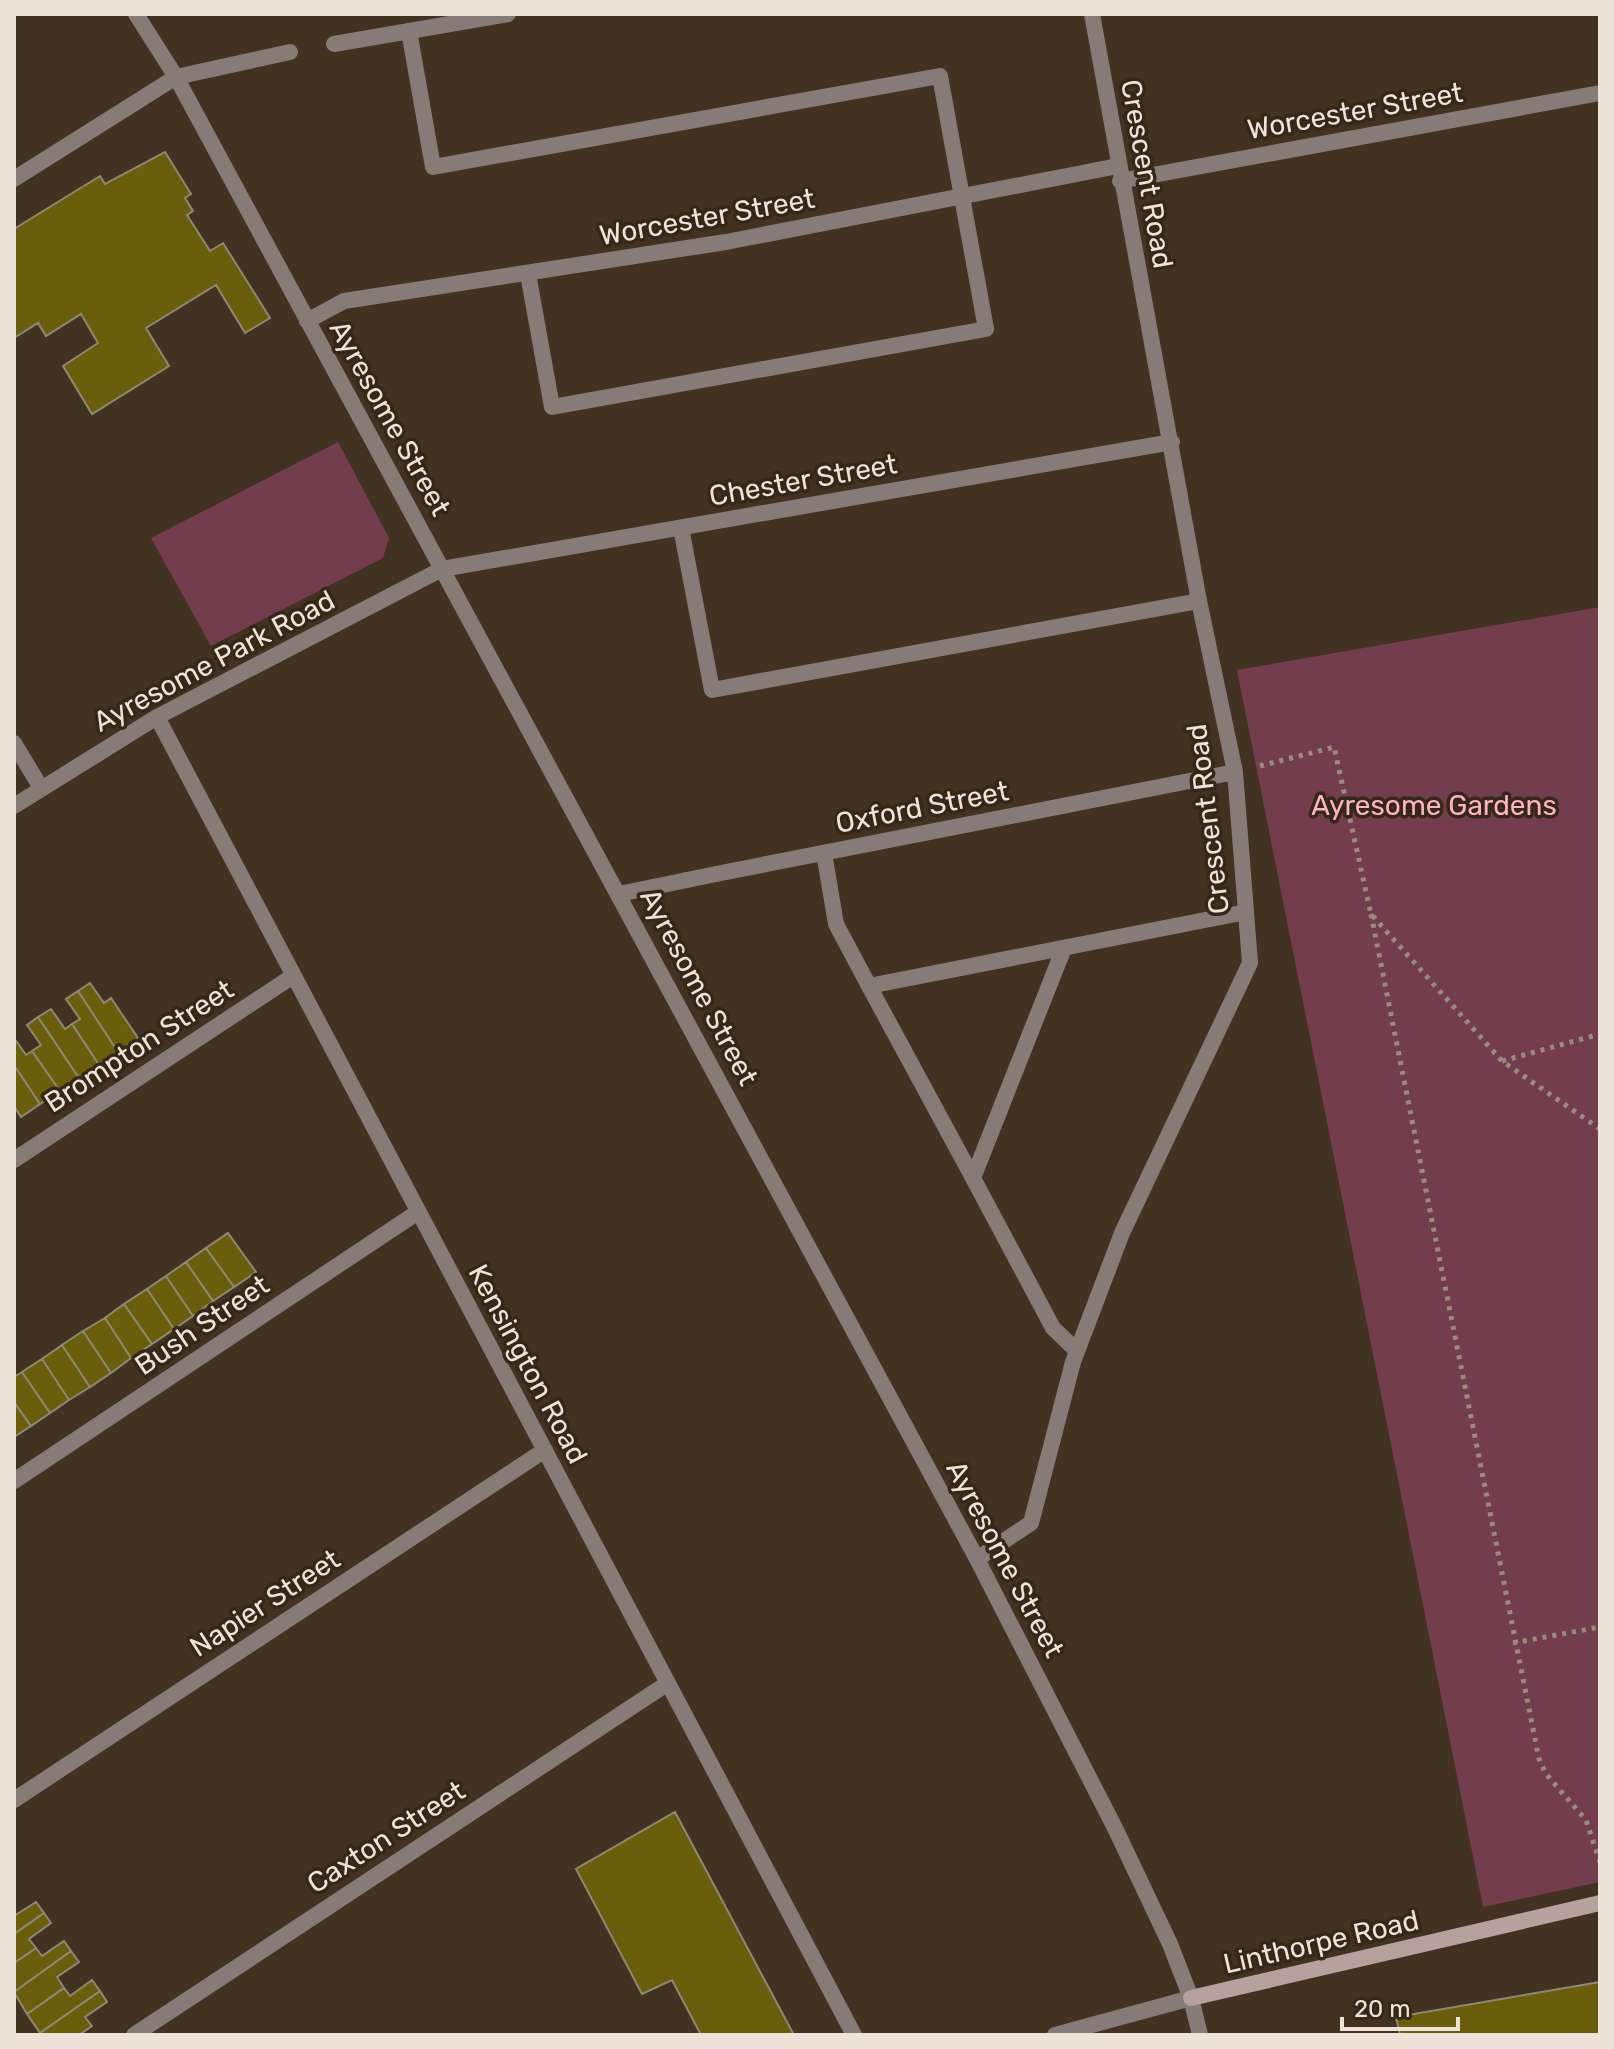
<svg xmlns="http://www.w3.org/2000/svg" width="1614" height="2049" font-family="Rubik,sans-serif">
	<style>
		.green { fill: #743d4d }
		.building { fill: #6a5e0d; stroke: #8d8973; stroke-width: 2 }
		.lines { fill: none; stroke-linecap: round; stroke-linejoin: round }
		.path { stroke: #998c7f; stroke-width: 5; stroke-dasharray: 4 6; stroke-linecap: butt }
		.service { stroke: #877b78; stroke-width: 16 }
		.pedestrian { stroke: #877b78; stroke-width: 16 }
		.minor { stroke: #877b78; stroke-width: 16 }
		.tertiary { stroke: #877b78; stroke-width: 16 }
		.secondary { stroke: #b5a29e; stroke-width: 16 }
		.labels { text-anchor: middle; dominant-baseline: central; stroke-width: 7; stroke-linejoin: round; paint-order: stroke }
		.street-label { font-size: 28px; fill: #ede3d9; stroke: #362819 }
		.park-label { font-size: 28px; fill: #fdb3c7; stroke: #362819 }
	</style>
	<rect width="100%" height="100%" fill="#413222"/>
	<path class="green" d="M338 442 389 538 383 558 211 646 151 538Z
		M1600 607V1882L1483 1907 1237 670Z"/>
	<path class="building" d="M165 152 191 194 185 198 193 211 187 215 210 251 223 243 270 318 245 333 216 285 146 328 169 366 92 414 63 366 98 343 81 314 46 336 38 323 14 338V229L100 176 105 184Z
		M90 983 104 1003 111 998 138 1038 118 1052 78 991Z
		M78 991 118 1052 99 1065 72 1024 80 1019 66 999Z
		M51 1009 65 1029 72 1024 99 1065 79 1078 38 1017Z
		M38 1017 79 1078 60 1091 32 1051 41 1045 27 1025Z
		M14 1038 26 1055 32 1051 60 1091 40 1104 14 1065Z
		M14 1065 40 1104 21 1117 14 1106Z
		M228 1233 256 1272 234 1287 206 1248Z
		M206 1248 234 1287 213 1301 186 1262Z
		M186 1262 213 1301 193 1316 166 1276Z
		M166 1276 193 1316 174 1329 147 1289Z
		M147 1289 174 1329 152 1344 124 1304Z
		M124 1304 152 1344 131 1358 105 1318Z
		M105 1318 131 1358 111 1373 83 1331Z
		M83 1331 111 1373 90 1387 62 1345Z
		M62 1345 90 1387 69 1400 42 1359Z
		M42 1359 69 1400 50 1413 22 1372Z
		M22 1372 50 1413 31 1426 14 1402V1377Z
		M14 1402 31 1426 14 1437Z
		M675 1812 794 2035H701L672 1980 642 1994 576 1869Z
		M36 1902 44 1913 14 1934V1916Z
		M44 1913 51 1923 29 1939 36 1948 14 1963V1934Z
		M64 1941 71 1951 14 1992V1963L36 1948 42 1956Z
		M71 1951 79 1962 57 1977 64 1988 27 2014 14 1992Z
		M92 1980 100 1991 40 2033 27 2014 64 1988 70 1996Z
		M1600 1982V2035H1400L1396 2017Z
		M100 1991 107 2002 85 2017 92 2026 79 2035H42L40 2033Z"/>
	<g class="lines">
		<path class="path" d="M1260 766 1334 747 1371 914 1502 1061 1600 1129
			M1371 914 1539 1759 1546 1774 1586 1820 1600 1862
			M1502 1061 1600 1034
			M1513 1643 1600 1627"/>
		<path class="service" d="M409 31 433 167 940 76 986 329 552 407 528 274
			M681 528 712 690 1199 601
			M824 853 836 924 869 986
			M1064 948 973 1178 869 986 1246 912
			M973 1178 1053 1328 1077 1351"/>
		<path class="pedestrian" d="M687 880 716 874"/>
		<path class="minor" d="M136 14 176 77 977 1559 1115 1828 1170 1944 1191 1998
			M334 44 508 14
			M14 179 176 77 290 52
			M1120 181 1600 93
			M307 321 344 301 726 242 1118 166
			M157 717 854 2035
			M14 743 41 788
			M14 806 157 717 442 569 1172 442
			M716 874 1235 772
			M619 894 687 880
			M14 1160 293 976
			M14 1481 418 1212
			M977 1559 1031 1523 1073 1362 1122 1233 1250 963 1235 772 1199 601 1092 14
			M14 1800 545 1450
			M134 2035 668 1683"/>
		<path class="tertiary" d="M1055 2035 1191 1998 1200 2035"/>
		<path class="secondary" d="M1191 1998 1600 1903"/>
	</g>
	<g class="labels">
		<g class="street-label">
			<text transform="translate(1355 111) rotate(-10)">Worcester Street</text>
			<text transform="translate(1147 174) rotate(80)">Crescent Road</text>
			<text transform="translate(707 217) rotate(-10)">Worcester Street</text>
			<text transform="translate(390 418) rotate(61)">Ayresome Street</text>
			<text transform="translate(803 480) rotate(-10)">Chester Street</text>
			<text transform="translate(214 661) rotate(-28)">Ayresome Park Road</text>
			<text transform="translate(922 807) rotate(-11)">Oxford Street</text>
			<text transform="translate(1208 819) rotate(-97)">Crescent Road</text>
			<text transform="translate(699 987) rotate(62)">Ayresome Street</text>
			<text transform="translate(139 1046) rotate(-33)">Brompton Street</text>
			<text transform="translate(202 1325) rotate(-34)">Bush Street</text>
			<text transform="translate(528 1364) rotate(62)">Kensington Road</text>
			<text transform="translate(1005 1559) rotate(62)">Ayresome Street</text>
			<text transform="translate(265 1603) rotate(-33)">Napier Street</text>
			<text transform="translate(386 1837) rotate(-33)">Caxton Street</text>
			<text transform="translate(1321 1942) rotate(-13)">Linthorpe Road</text>
		</g>
		<g class="park-label">
			<text x="1434" y="805">Ayresome Gardens</text>
		</g>
	</g>
	<rect width="1614" height="2049" fill="none" stroke="#ede3d9" stroke-width="32"/>
	<path d="M1342 2017v12h116v-12" fill="none" stroke="#ede3d9" stroke-width="4"/>
	<text x="1354" y="2017" font-size="24" fill="#ede3d9" stroke="#362819" stroke-width="6" paint-order="stroke">20 m</text>
</svg>
